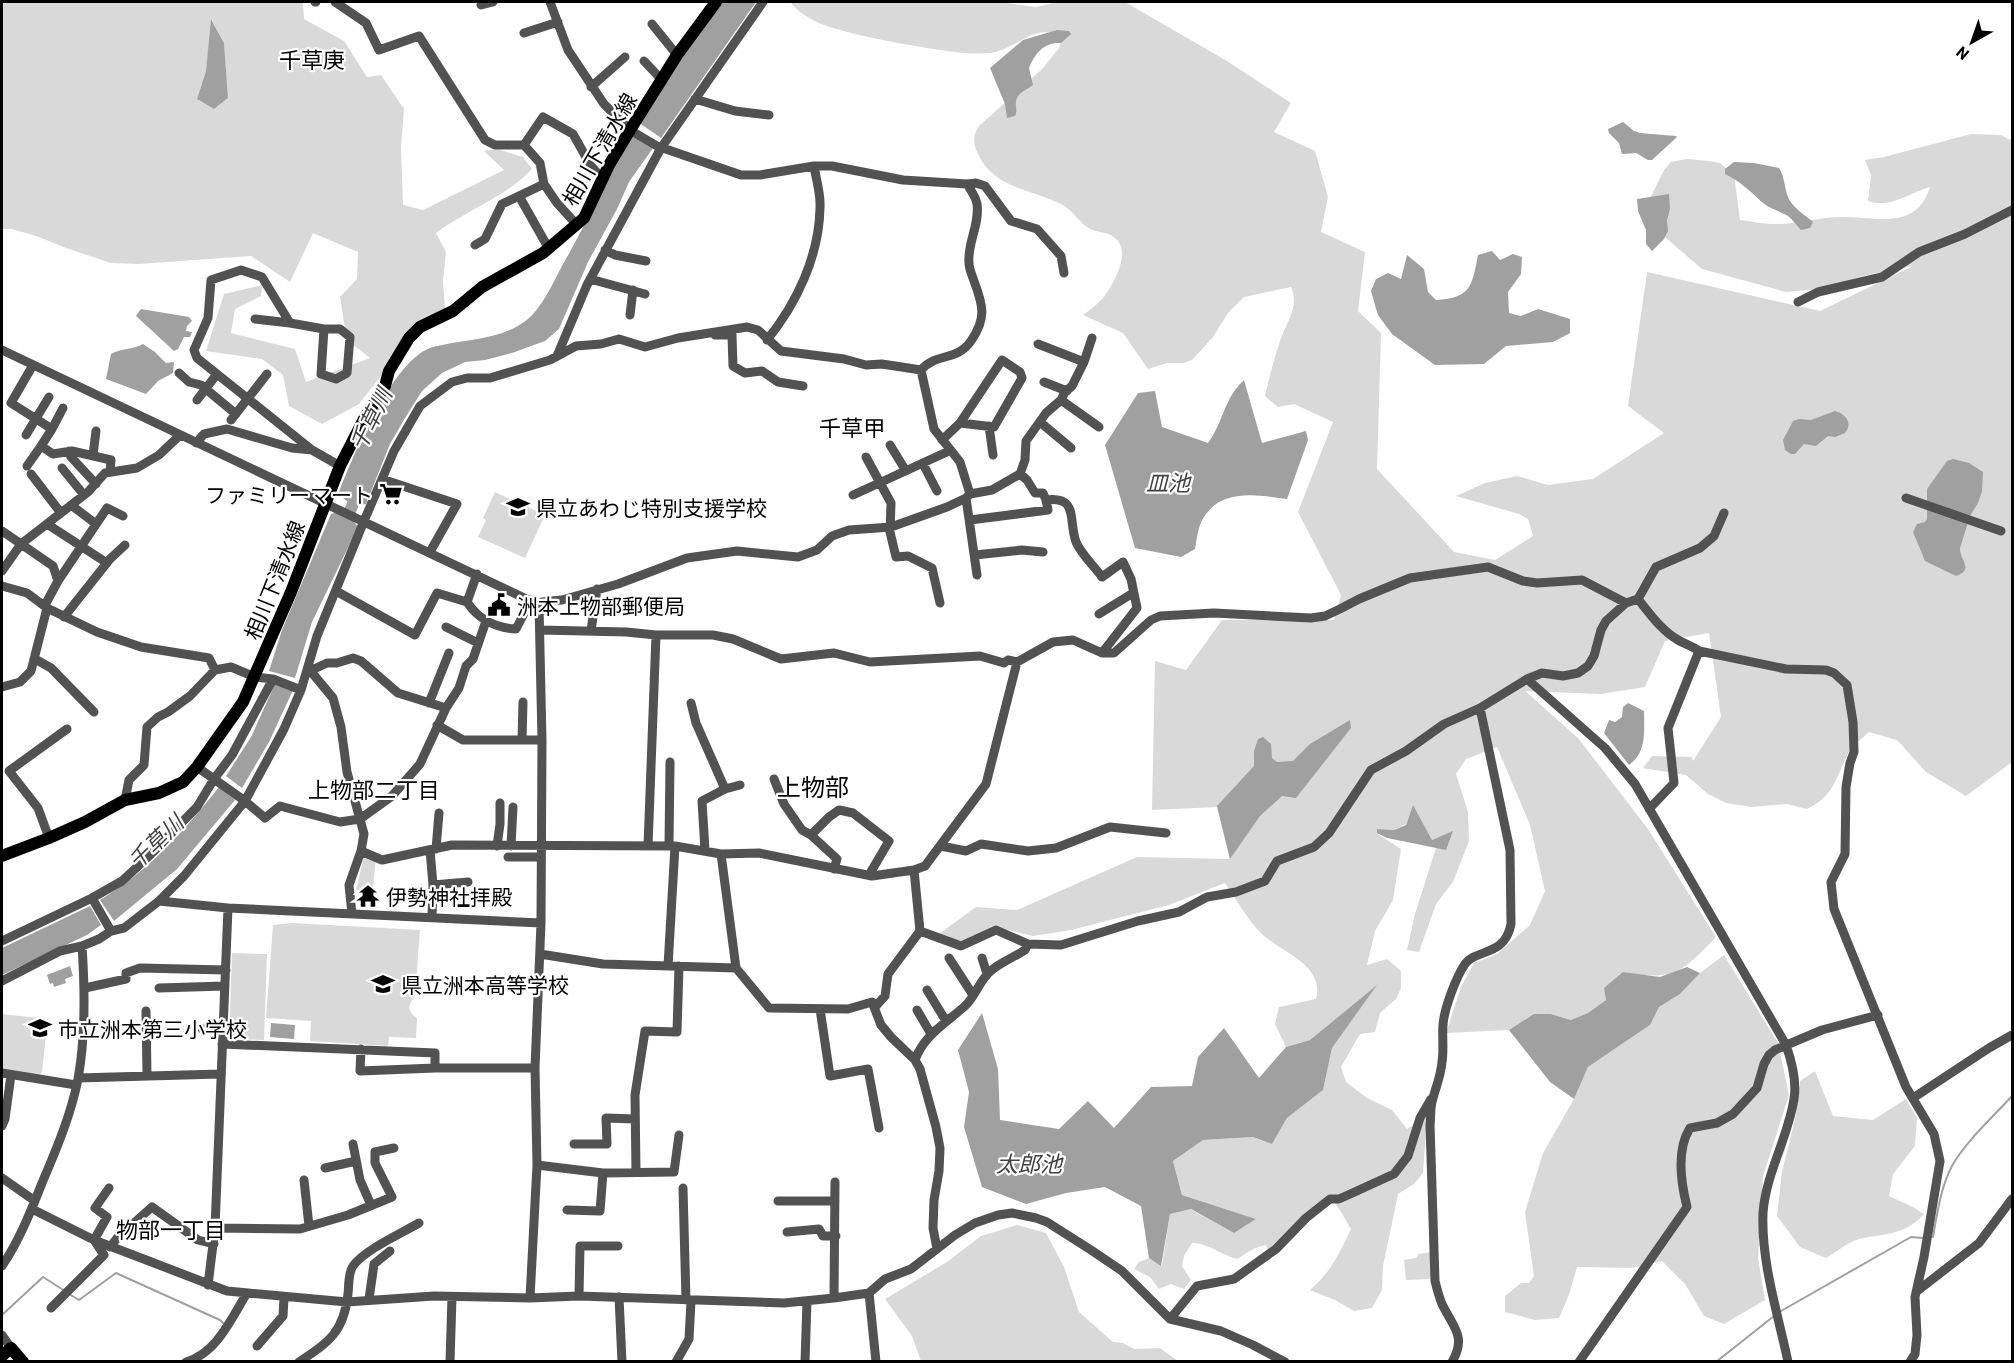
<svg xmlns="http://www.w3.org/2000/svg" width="2014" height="1363" font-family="Barlow,'Noto Sans JP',sans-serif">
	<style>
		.green { fill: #d9d9d9; fill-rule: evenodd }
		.water { fill: #a0a0a0 }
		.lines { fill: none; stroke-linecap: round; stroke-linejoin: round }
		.stream { stroke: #a0a0a0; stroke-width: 2 }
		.river { stroke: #a0a0a0; stroke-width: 12 }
		.minor { stroke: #525252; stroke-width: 9 }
		.major { stroke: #000; stroke-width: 12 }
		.labels { text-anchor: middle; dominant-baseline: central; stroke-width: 4.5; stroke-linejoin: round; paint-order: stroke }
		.street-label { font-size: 21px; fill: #000; stroke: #fff }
		.poi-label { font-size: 21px; fill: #000; stroke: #fff; text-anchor: start }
		.neighbourhood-label { font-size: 22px; fill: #000; stroke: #fff }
		.water-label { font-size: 22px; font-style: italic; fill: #414141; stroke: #fff }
		.quarter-label { font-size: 24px; fill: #000; stroke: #fff }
	</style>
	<rect width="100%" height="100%" fill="#fff"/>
	<path class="green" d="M2 2H303L304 19 344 41 367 77 381 75 404 109 401 147 403 205 423 210 504 170 484 151 497 149 523 157 532 169C506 197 467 210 436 233L446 252 443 281 445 308 405 335 390 357 384 372 359 404 322 424 289 406 283 375 262 359 206 351 224 294 262 285 261 296 235 309 231 333 295 349 306 382 370 358 347 340 340 297 357 279 358 252 313 233 290 282 251 256 139 264 111 263 66 248 39 237 12 229H2ZM212 20 224 43 228 98 214 109 197 99 206 71Z
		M790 2H1000L1036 7 1058 2H1125L1227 61 1291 103 1274 132 1315 151 1328 197 1321 232 1365 252 1358 311 1381 333 1377 469 1454 552 1495 560 1533 536 1528 519 1519 514 1456 496 1485 483 1517 476 1548 485 1593 479 1664 433 1628 406 1647 272 1820 311 1913 266 1871 274 1818 289 1786 292 1702 269 1659 232 1650 198 1664 170 1671 162 1687 159 1709 161 1720 163 1734 175 1740 220C1750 221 1761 224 1772 224 1795 225 1818 217 1840 217 1875 216 1916 232 1930 187 1909 193 1890 209 1868 201L1871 175 1865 160 1884 157 1971 134 2001 135 2012 141V762L1966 796 1926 772 1897 740 1869 732C1863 738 1853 745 1849 752 1836 776 1835 796 1807 809L1787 804 1752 807 1726 803 1708 794 1686 775 1643 768 1652 756 1692 757 1693 761 1721 717 1709 633 1665 641 1645 687 1601 694 1525 691 1578 738 1648 829 1716 937C1681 973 1675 981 1623 972L1606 1000 1588 1013 1571 1020 1551 1014H1535L1509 1030 1446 1033 1461 987 1474 963 1497 954 1530 925 1545 891 1530 825 1497 747 1466 759 1456 774 1468 812 1469 841 1453 882 1436 904 1419 952 1407 950 1415 914 1436 848 1446 849 1439 837 1432 840 1413 806 1406 824 1394 830 1377 829 1378 834 1401 849 1393 900 1375 931 1367 965 1387 959 1401 971V988L1396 999 1380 1013 1375 1032 1360 1034 1341 1067 1346 1082 1367 1098 1392 1110 1407 1129 1427 1117 1423 1173 1414 1184 1398 1194 1383 1266 1382 1290 1372 1308 1354 1311 1335 1300 1310 1290C1331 1272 1339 1254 1351 1229L1338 1207 1328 1195 1268 1250 1266 1245C1255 1247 1247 1252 1238 1259 1220 1255 1209 1243 1192 1243L1184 1256 1182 1266 1191 1280 1184 1289 1171 1284 1159 1289 1150 1277 1134 1269 1139 1262 1149 1258 1162 1266 1170 1214 1190 1209 1234 1233 1256 1219 1182 1195 1173 1161 1203 1140 1253 1137 1272 1144 1287 1118 1323 1090 1332 1048 1375 987 1310 1040 1286 1047 1275 1024 1279 1007 1316 999C1326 963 1275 951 1257 929 1245 915 1236 899 1225 883L1169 905 1071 930 1033 936 1000 928 961 942 939 934 976 907 1017 910 1137 857 1230 859 1217 807 1152 810 1155 661 1186 670 1222 620H1334L1341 595 1298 512 1333 422 1294 404 1278 407 1265 396C1269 378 1274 359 1280 341 1286 322 1300 307 1291 287L1244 297 1228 313 1213 337 1192 360 1183 363H1167L1148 369 1123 333 1083 315C1090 310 1098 304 1104 297 1114 283 1131 253 1116 239 1107 230 1096 234 1087 227 1077 220 1071 208 1059 203 1031 190 994 187 979 156 973 144 972 137 979 126L1043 68 1059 48 1062 39C1038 19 1016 50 990 53 968 55 949 51 927 48 892 42 857 36 824 25 812 21 797 11 790 2Z
		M495 492 545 515 525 558 478 537 486 520 483 518Z
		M364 856H376L373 889 356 890Z
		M292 923 420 930 415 996C408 1005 407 1011 417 1018L416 1038 389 1037 388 1046 310 1041 311 1021 266 1018 273 925Z
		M232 953 267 954 264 1040 229 1039Z
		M1724 955 1778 1043 1789 1095 1763 1176 1758 1258 1765 1300 1724 1324 1704 1316 1685 1284 1662 1261 1632 1268 1577 1267 1569 1295 1559 1318 1535 1320 1505 1312V1296L1521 1283H1529L1534 1276 1525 1212 1543 1153 1574 1099 1588 1067 1650 1025 1659 1007 1680 994 1700 973Z
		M2 1014 48 1019 42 1071 40 1075 2 1069Z
		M1815 1071 1833 1116 1873 1120 1906 1099 1917 1118 1915 1146 1893 1174 1889 1196 1913 1207 1924 1214C1904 1236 1886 1233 1859 1239 1848 1242 1836 1252 1826 1258L1800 1247 1777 1216 1782 1172 1796 1115 1800 1081Z
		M1017 1225 1046 1233 1064 1267 1079 1312 1113 1342 1123 1343 1134 1349 1160 1348 1178 1361H921L912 1336 885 1299 947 1262 981 1236Z
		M1432 1252V1279L1406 1280 1404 1260 1416 1258 1419 1254Z"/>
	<path class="water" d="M721 2H756L661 138 638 122 676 63Z
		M211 19 224 43 228 98 214 109 197 99 206 71Z
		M1057 30 1069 31 1071 34 1061 43C1044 42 1035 53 1029 68L1033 85C1027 90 1017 92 1016 102 1015 107 1018 110 1015 116L1007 118 1005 104 990 68 1023 40Z
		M1623 122 1634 131 1640 133 1676 136 1677 137 1652 160H1648L1636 153 1622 154 1619 143 1609 133 1608 129Z
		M635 136 653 148 629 182 617 209 588 262 559 329 545 341 512 353 485 360 465 362 442 373 422 391 405 418 390 444 366 504C355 507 344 502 339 492 353 456 394 357 433 347 466 338 509 341 534 313 546 299 554 281 562 266 586 224 607 180 629 137Z
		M1734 162 1754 163 1779 168C1785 177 1784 187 1788 197 1792 207 1805 215 1813 222L1810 228 1801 230C1797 226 1793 220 1788 216 1782 212 1770 209 1763 203 1751 192 1741 182 1725 174V169Z
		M1669 194 1670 209 1667 220 1668 231 1664 239 1652 251 1646 244V230L1638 211 1637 199Z
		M1492 251 1500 260 1513 254 1522 257 1521 274 1508 292 1509 313 1521 316 1538 309 1570 319V333L1553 342 1506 346 1484 364 1435 365 1392 334 1378 315 1371 291 1376 279 1388 273 1401 279 1407 255 1424 269 1428 292 1436 300C1471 298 1472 286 1478 255Z
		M141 309 189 317 192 321 187 326 186 331 192 332 190 337H184L178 349 174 351 136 316Z
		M143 344 155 352 166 363 174 362 173 373 158 381 146 394 106 379 111 354C122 348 132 350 143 344Z
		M1244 380 1262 443 1306 431 1308 440 1287 499C1258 495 1222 488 1204 517 1198 525 1197 539 1195 549L1181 557 1135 548 1105 445 1138 393 1155 391 1162 427 1208 443C1224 421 1223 400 1244 380Z
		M1835 411C1846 414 1853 423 1845 433L1835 437 1828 436 1816 446 1804 444 1795 454H1791L1785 450 1783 440 1793 421 1799 419 1811 420Z
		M1953 459 1969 463 1983 472 1982 491 1978 503 1970 516 1960 548C1959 559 1975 570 1956 576L1925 561 1913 532 1917 524 1925 522 1927 519V489L1947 461Z
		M337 512 352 519 358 527 312 622 295 678 269 671 282 630 331 514Z
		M275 684 293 690 269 742 242 788 226 776 251 737Z
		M1628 703 1644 711C1644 732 1647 752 1629 765L1604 733 1609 720 1615 722 1622 717 1623 707Z
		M1350 720 1351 728 1296 798 1282 796 1260 816 1230 859 1217 806 1254 766V751L1258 739 1263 737 1271 744 1272 758 1277 762 1293 761 1310 744Z
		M219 787 235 800 177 869 114 921 100 900C148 872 185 830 219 787Z
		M1413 805 1432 840 1453 831 1446 850 1387 838 1377 833V829L1394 830 1406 825Z
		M90 906 101 925 87 935 2 975V948Z
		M70 966 73 976 65 979 66 983 54 987 53 983 50 984 47 975Z
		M1687 967 1700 973 1680 994 1659 1007 1650 1025 1588 1067 1574 1099 1550 1082 1509 1030 1534 1014H1551L1571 1020 1588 1013 1606 1000 1604 988 1623 972 1660 977Z
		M1377 985 1332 1048 1323 1090 1287 1118 1272 1144 1253 1137 1203 1140 1173 1161 1182 1195 1256 1219 1234 1233 1191 1209 1170 1214 1161 1266 1149 1258 1141 1206 1105 1187 1066 1193 1026 1204 982 1187 964 1127 969 1092 958 1050 982 1013 998 1069 1000 1120 1059 1129 1088 1101 1114 1128 1151 1087 1192 1086 1198 1057 1224 1028 1259 1078 1286 1047 1310 1040Z
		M271 1023 295 1025 294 1039 270 1037Z"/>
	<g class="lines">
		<path class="stream" d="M1933 1237C1937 1214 1941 1186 1952 1166 1965 1142 1994 1116 2012 1096
			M69 1294 79 1300 116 1273 220 1320 224 1324
			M1781 1311 1911 1237 1923 1238
			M2 1315 43 1277 65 1291
			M1716 1362 1774 1316"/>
		<path class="river" d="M344 526 359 489"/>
		<path class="minor" d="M315 2H316
			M335 2 366 23 379 50 419 36 485 140 495 145H524L540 163 544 184 557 203 577 225
			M550 2 568 50 604 104 630 130 657 146 741 175H760L814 166H832L903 180 967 184C971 190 976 197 977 204 980 225 967 243 969 263 969 269 972 275 974 281 983 305 987 318 971 341 956 362 937 352 921 370
			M481 5 493 2
			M652 24 677 55
			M524 33 558 22
			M644 61 662 80
			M591 87 625 57
			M695 99 735 111 769 115
			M524 145 543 117 573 134 591 166 603 179
			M967 184 976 183 985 186 1011 221 1037 229 1061 256 1064 273
			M519 196 549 249
			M475 245 485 239 502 204 544 184
			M605 250 615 255 646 261
			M590 279 645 294
			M1798 302 1818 292 1882 277 1919 252 1965 234 2012 210
			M630 315 633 290
			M255 319 290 323
			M715 335H732L733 366 745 373 762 371 778 382 803 386
			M767 340C797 303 819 256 820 208 821 194 816 179 814 166
			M2 350 539 605 542 740 541 923 535 1068 537 1165 530 1298
			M557 356 587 285 661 148 763 2
			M1002 360 1020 372 1022 378 994 427 960 423Z
			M1084 362 1092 338
			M33 365 11 403 52 429 41 446 53 454 72 451 111 460 110 472
			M921 370 934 429 960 462 970 494
			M179 373 189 382 201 385 236 414
			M1044 382 1067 391
			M197 400 217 374
			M1061 400 1099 427
			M231 420 267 374
			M1040 422 1071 448
			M989 426 993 455
			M52 429 63 408
			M26 435 49 397
			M942 440 960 423
			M196 443 204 434 227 429 292 448 312 450 340 466
			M890 445 906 471
			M312 450 197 358 194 350 208 318 211 280 241 270 262 277 290 323 324 329 321 374 336 379 347 373 350 337 340 329H324
			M69 451 71 457 96 484
			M93 455 96 431
			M866 457 891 503 890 532 896 557 908 556 932 568 940 603
			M923 464 937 491
			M27 466 41 446
			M62 468 84 495
			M31 474 61 513
			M1020 474 1027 480 1035 493H1043L1046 500C1079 496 1068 520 1076 542 1081 554 1094 566 1102 577L1123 562 1131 579 1137 608 1102 653
			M382 479 457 504 430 552
			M853 495 949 451
			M966 498 977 575
			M1906 498 2001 531
			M71 505 96 524
			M970 520 1048 510 1046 500
			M47 524 107 563
			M2 531 53 566 58 581 45 605
			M975 555 1022 550 1043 552
			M2 571 21 544 88 492 105 473 137 468 159 455 179 436
			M58 581 107 508 123 516
			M2 586 27 593 47 608 97 632 141 647 209 658 215 670
			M336 591 415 635 437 593 467 602 477 574
			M1638 599C1650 614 1661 630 1678 640 1685 644 1692 646 1699 651L1786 669 1826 670 1834 673 1847 685 1853 722 1854 752 1850 763 1846 787 1845 854 1831 882 1834 909 1906 1087 1934 1134 1940 1161 1924 1257 1915 1297 1917 1335 1915 1354 1910 1362
			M467 602C478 619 496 628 516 629L531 600
			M539 605 542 602 562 600 618 584 687 558 737 551 798 557 817 550 832 536 849 530 891 527 947 507 966 498 970 494 992 490 1020 474 1025 460 1026 441 1046 413 1061 400 1065 392 1072 386 1084 362 1038 344
			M1099 614 1133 593
			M64 617 110 559 125 545
			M446 627 478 643
			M541 630 626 632 656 635H713L733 639 781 659 834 653 870 662 980 656 1004 663 1008 660 1017 662 1053 642 1073 640 1102 653H1114L1151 620 1160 616 1214 613 1311 618 1325 616 1340 609 1359 599 1410 578 1488 567 1523 581 1537 583 1582 580 1626 603
			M591 631 597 589
			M35 659 51 668 94 712
			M308 668 333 698 341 727 347 772 364 834 361 851 349 885 352 914
			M308 668 314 669 327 663H337L353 658 361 661 398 693 446 708
			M1527 679 1605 748 1635 784 1786 1045C1792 1062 1797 1081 1794 1099 1788 1138 1766 1173 1763 1213 1761 1262 1778 1314 1788 1362
			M2 687 20 682 31 671 47 608
			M429 703 449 653
			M691 703 696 723 725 789
			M437 725 463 740H542
			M522 740 523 702
			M197 767 245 801 265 818 280 806 340 822 360 819 392 796 420 764 446 708 459 688 466 666 473 659 486 621
			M774 779 784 804 802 830 811 835 837 859 834 869
			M125 800 129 780 144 765 147 727 158 717 168 712 190 696 215 670 231 667 255 677 273 679 301 690
			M1649 809 1674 783 1668 728 1699 651
			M811 835 829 817 839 810 853 813 889 841 869 875
			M49 838 38 808 9 771 67 729
			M497 846 500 824V803
			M511 846 513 807
			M648 846 656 635
			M669 846 670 762
			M941 846 966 851 981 844 1028 851 1056 848 1110 827 1166 833
			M436 849 439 813
			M430 850 433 885 432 917
			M705 850 702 801 725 789 740 785
			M361 851 382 860 452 845 675 846 721 854 759 853 872 876 914 870 925 866 986 784 1017 662
			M721 854 736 968
			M508 857H541
			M433 885 468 882
			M92 898 111 931
			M159 901 228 908 541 923
			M920 931 961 946 996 930 1028 944
			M2 941 92 898 122 881 148 857 197 807 214 779 232 755 273 679
			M540 954 603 964 736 968 769 1008 848 1009 872 1002 881 1025 891 1037 915 1060 920 1069 936 1127 940 1148 939 1171 934 1200 933 1228 937 1249
			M949 958 973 995
			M982 958 987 974
			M668 966 675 846
			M2 981 60 951 82 946 99 939 111 931 124 928 159 901 184 876 245 801 284 729 301 690 317 636 364 521 394 451 420 406 452 382 467 378H490L550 360 576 346 601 344 619 339 645 347 678 338 747 327 758 330 781 351 844 359 866 365 882 364 921 370
			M85 988 126 979V973L140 968 226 970
			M159 988 225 986
			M927 990 946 1021
			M875 1007 885 996 888 974 920 931 914 870
			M820 1009 830 1076 868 1069 879 1128
			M917 1010 931 1034
			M146 1011 147 1076
			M202 1029 222 1030
			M222 1044 435 1053V1068H535
			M361 1049 360 1071 435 1068
			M915 1060C924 1035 946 1023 965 1006 974 998 978 985 986 976 994 965 1013 958 1025 950L1028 944 1061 945 1138 921 1179 912 1207 897 1236 892 1265 881 1277 861 1314 847 1329 833 1371 770 1406 751 1444 724 1480 708 1527 679 1542 673 1563 676 1578 673 1588 666 1594 656 1601 630 1606 621 1626 603 1638 599 1656 567 1700 548 1714 536 1724 513
			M2 1073 76 1085
			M78 1078 220 1074
			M1913 1098 1989 1048 2012 1035
			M2 1126 5 1119 11 1075
			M353 1144 360 1180 371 1205
			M574 1144H607L606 1118 635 1119
			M537 1165 603 1173 674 1172 679 1135
			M325 1168 356 1161
			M636 1172 635 1095 645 1031 677 1032 679 966
			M2 1178 35 1201
			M304 1180 309 1226
			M683 1188 686 1300
			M778 1201H835
			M32 1209 94 1240 227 1291 347 1302 434 1296 530 1298 579 1296 784 1303 834 1298 869 1293 885 1279 911 1269 955 1235 975 1223 998 1215 1012 1213 1036 1218 1047 1222 1091 1250 1122 1271 1170 1319 1221 1331 1253 1345 1285 1362
			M567 1210 600 1211 603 1173
			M215 1228 300 1229 348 1215 392 1197 375 1163V1152L394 1148
			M787 1232 819 1229 823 1236H836
			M110 1247 118 1237 152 1207 198 1240 214 1244
			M2 1266C19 1241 31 1211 42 1183 56 1150 71 1115 78 1079 86 1035 85 990 82 946
			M208 1285 215 1228 228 908
			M1916 1292 1979 1243 2012 1199
			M869 1293 876 1362
			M579 1296 580 1246H618
			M619 1297 622 1362
			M834 1298 835 1182
			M369 1299 374 1264 390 1251
			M51 1308 104 1255 94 1240 107 1217 95 1208 109 1188
			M1170 1319 1197 1286 1234 1279 1276 1249 1306 1218 1330 1199H1339L1348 1195 1394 1174 1408 1156 1420 1118 1431 1099
			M2 1335 11 1348
			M257 1346 283 1316 284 1298
			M186 1362C217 1353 231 1319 247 1293
			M299 1362C329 1342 344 1332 348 1294 349 1286 348 1273 353 1266 364 1250 402 1233 419 1223
			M450 1362 452 1297
			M676 1362 689 1339 691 1301
			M805 1362 807 1301
			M1452 1362C1467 1336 1453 1327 1442 1304 1439 1297 1437 1289 1435 1281L1430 1125C1431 1118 1430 1110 1432 1102 1435 1089 1441 1076 1442 1062 1444 1050 1442 1037 1443 1025 1444 1009 1456 977 1465 964 1475 949 1505 957 1511 924L1510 850 1480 708
			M1579 1362 1687 1207C1681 1183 1676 1150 1690 1128L1717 1123 1733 1114 1757 1088 1764 1064 1769 1055 1775 1050 1822 1030 1878 1015"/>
		<path class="major" d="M2 856 49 838 85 822 125 800 159 793 183 782 197 767 243 702 291 592 340 466 364 419 385 386 389 371 409 338 420 327 453 311 482 287 543 253 584 218 609 165 630 130 677 55 716 2
			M2 1356 11 1348 23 1362"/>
	</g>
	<defs>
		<g id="supermarket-bare" transform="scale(1.8)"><path d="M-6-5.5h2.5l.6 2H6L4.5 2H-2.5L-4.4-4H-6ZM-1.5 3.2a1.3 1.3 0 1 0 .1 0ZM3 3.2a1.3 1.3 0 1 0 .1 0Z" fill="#000" stroke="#fff" stroke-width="2.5" paint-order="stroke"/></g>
		<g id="school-bare" transform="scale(1.8)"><path d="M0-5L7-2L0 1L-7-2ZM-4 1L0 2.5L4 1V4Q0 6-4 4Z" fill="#000" stroke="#fff" stroke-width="2.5" paint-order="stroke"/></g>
		<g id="civic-bare" transform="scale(1.8)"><path d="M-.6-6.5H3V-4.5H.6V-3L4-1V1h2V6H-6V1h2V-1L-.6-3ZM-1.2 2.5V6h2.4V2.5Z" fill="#000" stroke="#fff" stroke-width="2.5" paint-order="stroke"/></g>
		<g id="temple-bare" transform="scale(1.8)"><path d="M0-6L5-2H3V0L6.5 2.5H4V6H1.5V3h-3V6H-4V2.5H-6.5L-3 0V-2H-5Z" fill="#000" stroke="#fff" stroke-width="2.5" paint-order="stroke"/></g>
	</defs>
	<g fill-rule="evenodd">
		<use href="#supermarket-bare" x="391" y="494"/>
		<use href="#school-bare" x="518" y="507"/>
		<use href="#civic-bare" x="499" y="605"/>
		<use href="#temple-bare" x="368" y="896"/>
		<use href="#school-bare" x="383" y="984"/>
		<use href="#school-bare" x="40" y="1028"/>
	</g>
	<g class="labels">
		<g class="street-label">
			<text transform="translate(599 149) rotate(-60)">相川下清水線</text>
			<text transform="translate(274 580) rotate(-68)">相川下清水線</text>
		</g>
		<g class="poi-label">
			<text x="373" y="494" text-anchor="end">ファミリーマート</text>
			<text x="536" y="507">県立あわじ特別支援学校</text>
			<text x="517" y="605">洲本上物部郵便局</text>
			<text x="386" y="896">伊勢神社拝殿</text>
			<text x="401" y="984">県立洲本高等学校</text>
			<text x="58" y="1028">市立洲本第三小学校</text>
		</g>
		<g class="neighbourhood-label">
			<text x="312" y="59">千草庚</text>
			<text x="852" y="427">千草甲</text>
			<text x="374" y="789">上物部二丁目</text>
			<text x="171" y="1229">物部一丁目</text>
		</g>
		<g class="water-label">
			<text transform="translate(370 419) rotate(-64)">千草川</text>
			<text x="1168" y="482">皿池</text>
			<text transform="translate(155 841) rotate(-44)">千草川</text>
			<text x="1029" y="1163">太郎池</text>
		</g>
		<g class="quarter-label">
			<text x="813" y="786">上物部</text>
		</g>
	</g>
	<rect width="2014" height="1363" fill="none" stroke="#000000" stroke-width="6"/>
	<g transform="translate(1972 42) rotate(220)" stroke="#ffffff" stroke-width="4.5" paint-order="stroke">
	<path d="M0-4.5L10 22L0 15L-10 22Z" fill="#000000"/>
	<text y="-9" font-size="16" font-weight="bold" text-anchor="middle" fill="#000000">N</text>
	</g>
</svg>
